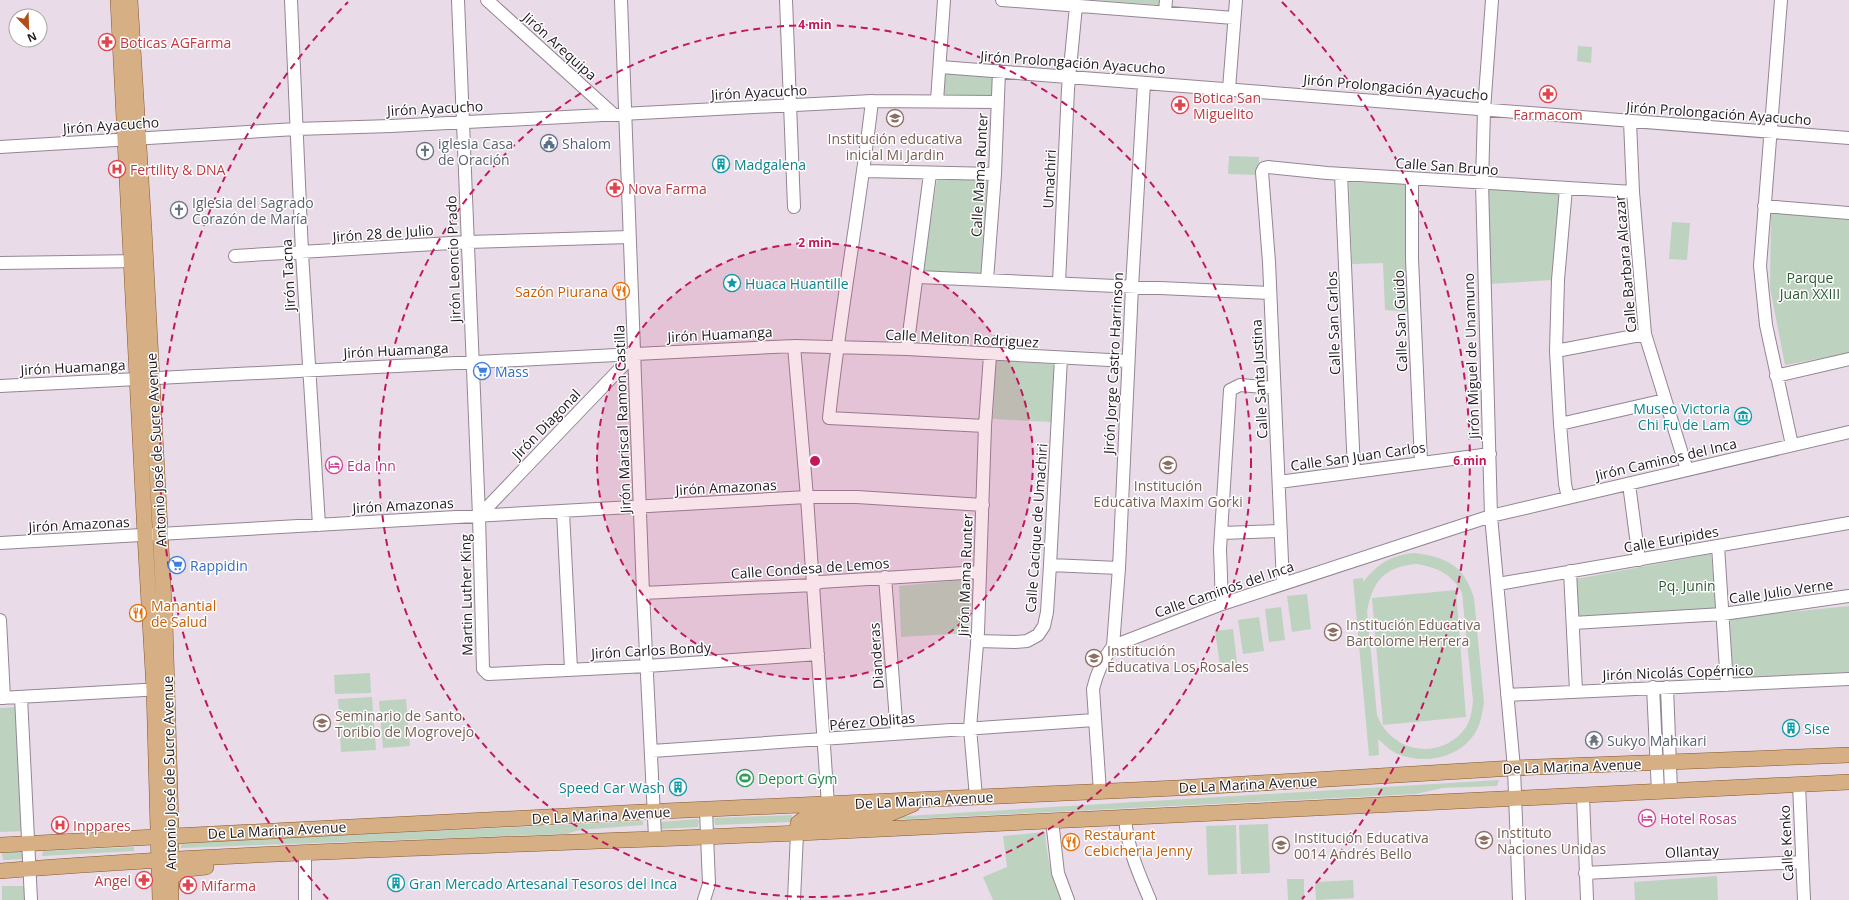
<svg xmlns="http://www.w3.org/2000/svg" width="1849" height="900" font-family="'Open Sans',sans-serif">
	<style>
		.green { fill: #bdd2bf; fill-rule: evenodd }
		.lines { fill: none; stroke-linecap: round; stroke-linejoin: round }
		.minor-casing { stroke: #938692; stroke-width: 14 }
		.major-casing { stroke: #84572c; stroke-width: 16 }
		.minor { stroke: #fff; stroke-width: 12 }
		.major { stroke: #d6af85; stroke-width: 15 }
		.ring { fill: none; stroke: #c2185b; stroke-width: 2; stroke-dasharray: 7 5 }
		.labels { text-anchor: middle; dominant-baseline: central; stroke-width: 3; stroke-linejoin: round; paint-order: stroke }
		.health-label { font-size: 14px; fill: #be3a42; stroke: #fff; text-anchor: start }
		.street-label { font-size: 14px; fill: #1f191e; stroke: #fff }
		.education-label { font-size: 14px; fill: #785e54; stroke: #fff; text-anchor: start }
		.worship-label { font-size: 14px; fill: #5b616d; stroke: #fff; text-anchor: start }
		.service-label { font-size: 14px; fill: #4e5e75; stroke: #fff; text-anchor: start }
		.culture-label { font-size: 14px; fill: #0d838f; stroke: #fff; text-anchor: start }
		.park-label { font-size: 14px; fill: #2b5832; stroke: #fff }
		.food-label { font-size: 14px; fill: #c56008; stroke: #fff; text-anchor: start }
		.shop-label { font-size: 14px; fill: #366cbe; stroke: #fff; text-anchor: start }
		.hotel-label { font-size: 14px; fill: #b23c85; stroke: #fff; text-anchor: start }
		.leisure-label { font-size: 14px; fill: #27864d; stroke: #fff; text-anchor: start }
		.centre { fill: #c2185b; stroke: #fff; stroke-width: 2 }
		.ring-label { font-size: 12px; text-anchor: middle; font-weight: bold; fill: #c2185b; stroke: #fff; stroke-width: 3; stroke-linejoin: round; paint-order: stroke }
	</style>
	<rect width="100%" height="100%" fill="#eadbe9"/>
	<path class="green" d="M1095 0H1160L1159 5Z
		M1578 46 1592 47 1591 63 1577 61Z
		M944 74 994 75 993 96 943 95Z
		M1229 156 1259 157 1258 175 1228 174Z
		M942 177 987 179 989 183 984 274 928 272 923 269 937 180Z
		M1349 182 1407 184 1410 312 1385 310 1383 263 1352 264Z
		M1489 189 1559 193 1552 280 1490 284Z
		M1771 212 1849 220V353L1785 365 1770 288Z
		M1672 222 1690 223 1687 260 1669 259Z
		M996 361 1055 364 1051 422 993 419Z
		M1414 553C1446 557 1464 565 1474 598L1484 703C1482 713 1481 724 1475 733 1460 758 1424 765 1398 754 1390 751 1384 744 1378 739L1379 755 1369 756 1353 579 1363 578V582C1379 563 1389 556 1414 553ZM1416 564C1437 567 1452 574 1462 593L1473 701C1472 710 1471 719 1466 727 1442 762 1391 753 1377 715L1367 611C1373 580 1385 567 1416 564Z
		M1711 554 1717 609 1579 620 1576 579Z
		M972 579 969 633 901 637 899 586Z
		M1456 590 1466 717 1383 725 1372 598Z
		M1307 594 1311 629 1292 632 1287 596Z
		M1849 606V672L1732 678 1730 618Z
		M1281 607 1285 640 1269 642 1265 609Z
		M1259 617 1264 651 1243 654 1238 620Z
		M1233 629 1237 663 1220 665 1215 631Z
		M370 673 371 693 335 694 334 675Z
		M372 697 376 750 341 752 338 699Z
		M406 699 410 746 383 748 379 701Z
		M15 707 19 711 25 831 0 832V708Z
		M1499 780 1497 786 1442 788 1416 794 808 824V822Z
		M792 815V822L715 825 714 818Z
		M697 819 699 821 698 827 661 829 660 822Z
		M643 821V825L580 830 566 834 181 848V843Z
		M1268 824 1270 873 1241 874 1239 825Z
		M1236 825 1237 874 1208 875 1206 826Z
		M1045 832C1047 856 1051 878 1061 900H993L983 877 1007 867 1003 836Z
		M134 847V851L42 856 43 851Z
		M23 851V859L3 860 2 853Z
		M1717 876 1718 900H1635L1634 882Z
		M1287 879H1304V900H1288Z
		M1353 880 1354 898 1316 900 1315 882Z
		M2 886H27L28 900H2Z"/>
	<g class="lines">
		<g class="minor-casing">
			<path id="minor" d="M291 0 302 253 319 525
				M458 0 479 516 483 669 488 674 647 666 818 654
				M487 0 613 114
				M621 0 643 593 655 837
				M786 0 794 207
				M1002 0 1234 18
				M1492 0 1484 110 1482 183 1491 516 1514 768 1519 900
				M1781 0 1760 266 1766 325 1792 445
				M1165 12 1166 0
				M941 67 1849 138
				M1229 89 1236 0
				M872 101C860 207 840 312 829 418L985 426
				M937 101 944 0
				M1630 121 1633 192 1645 334 1687 470
				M0 147 296 129 391 126 872 101 997 102
				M864 171 995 174
				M1341 174 1354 471
				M1412 179V259L1421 462
				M1566 188 1558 280 1556 351 1560 424 1565 484 1568 498
				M1764 206 1849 213
				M235 256 468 242 629 237
				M0 263 140 261
				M918 277 1270 293
				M987 280 995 174 999 71
				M1059 283 1068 89 1076 6
				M794 346 807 497 828 805
				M907 349 930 174
				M1556 351 1645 334
				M1776 376 1849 359
				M0 386 794 346 907 349 1128 361
				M1560 424 1665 400
				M1279 482 1490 454
				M1629 484 1639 560
				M563 512 571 669
				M479 516 635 353
				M1221 533 1281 531
				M0 543 807 497H857L983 505
				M1718 546 1727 685
				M1050 565 1119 568
				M1570 571 1576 691
				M885 577 897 734
				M1283 584 1269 262 1262 172 1264 168 1268 167 1327 173 1633 192
				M1498 584 1849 523
				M643 593 814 585 820 582 980 572
				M1222 604 1220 549 1230 390 1240 385 1274 388
				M0 620 4 698
				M1573 623 1723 614 1849 596
				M977 641 1015 642 1027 641 1038 635 1044 626 1047 612 1050 565 1061 358
				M1113 646 1119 568 1132 287 1144 83
				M1653 687 1658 792
				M1667 687 1671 791
				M1507 695 1849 679
				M21 697 31 900
				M0 698 162 689
				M652 751 1094 720
				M1799 784 1804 900
				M1100 792 1093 689C1097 672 1103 659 1113 646L1222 604 1491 516 1849 432
				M1583 796 1587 900
				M976 797 970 728 978 632 985 426 990 355
				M1125 817C1127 847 1138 872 1150 900
				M1052 820 1058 873 1068 900
				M1585 873 1802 862
				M305 900V853
				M704 900 709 884 706 810
				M794 900 797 833"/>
		</g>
		<g class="major-casing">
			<path id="major" d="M118 0 145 535 154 689 160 900
				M130 0 144 229 165 622 171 825V900
				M797 833 798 823 805 818 889 814 913 804
				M0 845 643 812 1177 788 1514 768 1849 755
				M0 871C266 850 533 845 799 833 1149 816 1499 800 1849 782
				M171 877 187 869 206 867"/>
		</g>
		<use href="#minor" class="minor"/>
		<use href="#major" class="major"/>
	</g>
	<circle cx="815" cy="461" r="218" fill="#c2185b" fill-opacity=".12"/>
	<g class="ring">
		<circle cx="815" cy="461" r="218"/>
		<circle cx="815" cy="461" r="436"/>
		<path d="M328 899A655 655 0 0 1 348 2M1282 2A655 655 0 0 1 1302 899"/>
	</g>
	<defs>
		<g id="pharmacy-ring" transform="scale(0.9)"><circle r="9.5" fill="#fff" stroke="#e0444e" stroke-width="1.5"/><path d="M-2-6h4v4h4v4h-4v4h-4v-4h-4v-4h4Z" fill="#e0444e"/></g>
		<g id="school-ring" transform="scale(0.9)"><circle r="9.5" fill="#fff" stroke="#8d6e63" stroke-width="1.5"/><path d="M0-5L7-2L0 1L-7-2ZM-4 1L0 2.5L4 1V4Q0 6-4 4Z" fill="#8d6e63"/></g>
		<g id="civic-ring" transform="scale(0.9)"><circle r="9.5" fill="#fff" stroke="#5c6f8a" stroke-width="1.5"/><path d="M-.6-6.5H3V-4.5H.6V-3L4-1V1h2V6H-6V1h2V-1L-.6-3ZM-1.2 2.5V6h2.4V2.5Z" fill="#5c6f8a"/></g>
		<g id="church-ring" transform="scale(0.9)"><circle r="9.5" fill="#fff" stroke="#6b7280" stroke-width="1.5"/><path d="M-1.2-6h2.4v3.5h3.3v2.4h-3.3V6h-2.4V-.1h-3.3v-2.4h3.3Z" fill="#6b7280"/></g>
		<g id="building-ring" transform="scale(0.9)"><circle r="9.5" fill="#fff" stroke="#0f9aa8" stroke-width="1.5"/><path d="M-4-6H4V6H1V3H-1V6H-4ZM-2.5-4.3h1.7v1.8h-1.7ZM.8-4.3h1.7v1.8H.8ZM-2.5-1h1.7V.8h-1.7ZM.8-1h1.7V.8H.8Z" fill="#0f9aa8"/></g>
		<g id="hospital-ring" transform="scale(0.9)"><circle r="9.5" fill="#fff" stroke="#e0444e" stroke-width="1.5"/><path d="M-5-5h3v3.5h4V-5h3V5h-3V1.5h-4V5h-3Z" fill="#e0444e"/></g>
		<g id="sight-ring" transform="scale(0.9)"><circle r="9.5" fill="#fff" stroke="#0f9aa8" stroke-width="1.5"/><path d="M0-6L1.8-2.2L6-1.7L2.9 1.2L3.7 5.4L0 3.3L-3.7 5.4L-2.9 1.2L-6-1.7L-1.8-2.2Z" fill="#0f9aa8"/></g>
		<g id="restaurant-ring" transform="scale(0.9)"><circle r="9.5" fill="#fff" stroke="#e8710a" stroke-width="1.5"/><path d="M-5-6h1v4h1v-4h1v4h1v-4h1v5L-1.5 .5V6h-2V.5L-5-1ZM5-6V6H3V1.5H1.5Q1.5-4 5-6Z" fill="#e8710a"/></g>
		<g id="supermarket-ring" transform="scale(0.9)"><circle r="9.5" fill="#fff" stroke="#3f7fe0" stroke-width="1.5"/><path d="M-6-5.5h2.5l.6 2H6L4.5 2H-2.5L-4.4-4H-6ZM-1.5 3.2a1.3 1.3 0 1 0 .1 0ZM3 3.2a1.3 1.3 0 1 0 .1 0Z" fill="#3f7fe0"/></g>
		<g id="museum-ring" transform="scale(0.9)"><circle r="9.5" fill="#fff" stroke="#0f9aa8" stroke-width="1.5"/><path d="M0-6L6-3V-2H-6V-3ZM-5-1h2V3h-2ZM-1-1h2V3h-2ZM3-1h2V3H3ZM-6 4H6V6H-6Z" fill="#0f9aa8"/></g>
		<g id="hotel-ring" transform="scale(0.9)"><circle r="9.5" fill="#fff" stroke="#d1479c" stroke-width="1.5"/><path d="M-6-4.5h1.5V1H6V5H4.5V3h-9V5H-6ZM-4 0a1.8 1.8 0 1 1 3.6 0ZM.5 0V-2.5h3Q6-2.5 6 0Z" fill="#d1479c"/></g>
		<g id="university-ring" transform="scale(0.9)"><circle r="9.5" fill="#fff" stroke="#8d6e63" stroke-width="1.5"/><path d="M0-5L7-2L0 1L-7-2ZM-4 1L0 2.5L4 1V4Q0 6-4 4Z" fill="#8d6e63"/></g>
		<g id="temple-ring" transform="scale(0.9)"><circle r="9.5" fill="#fff" stroke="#6b7280" stroke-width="1.5"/><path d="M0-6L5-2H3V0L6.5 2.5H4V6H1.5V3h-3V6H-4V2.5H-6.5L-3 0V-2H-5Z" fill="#6b7280"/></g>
		<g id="stadium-ring" transform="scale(0.9)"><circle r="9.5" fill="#fff" stroke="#2e9e5b" stroke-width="1.5"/><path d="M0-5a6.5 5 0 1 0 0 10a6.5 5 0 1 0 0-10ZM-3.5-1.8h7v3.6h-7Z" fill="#2e9e5b"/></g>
	</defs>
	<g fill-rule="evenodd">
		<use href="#pharmacy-ring" x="107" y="42"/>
		<use href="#pharmacy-ring" x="1548" y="94"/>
		<use href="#pharmacy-ring" x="1180" y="105"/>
		<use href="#school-ring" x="895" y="118"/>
		<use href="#civic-ring" x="549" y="143"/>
		<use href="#church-ring" x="425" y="151"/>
		<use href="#building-ring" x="721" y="164"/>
		<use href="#hospital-ring" x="117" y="169"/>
		<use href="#pharmacy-ring" x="615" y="188"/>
		<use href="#church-ring" x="179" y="210"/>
		<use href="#sight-ring" x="732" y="283"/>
		<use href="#restaurant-ring" x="621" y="291"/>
		<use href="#supermarket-ring" x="482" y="371"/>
		<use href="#museum-ring" x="1743" y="416"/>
		<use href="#hotel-ring" x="334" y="465"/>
		<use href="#school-ring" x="1168" y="465"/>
		<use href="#supermarket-ring" x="177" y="565"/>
		<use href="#restaurant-ring" x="138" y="613"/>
		<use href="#school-ring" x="1333" y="632"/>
		<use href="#school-ring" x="1094" y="658"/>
		<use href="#university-ring" x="322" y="723"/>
		<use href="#building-ring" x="1791" y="728"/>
		<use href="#temple-ring" x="1594" y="740"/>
		<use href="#stadium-ring" x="745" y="778"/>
		<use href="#building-ring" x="678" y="787"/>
		<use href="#hotel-ring" x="1647" y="818"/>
		<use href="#hospital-ring" x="60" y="825"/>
		<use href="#university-ring" x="1484" y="840"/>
		<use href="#restaurant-ring" x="1071" y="842"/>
		<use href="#school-ring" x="1281" y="845"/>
		<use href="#pharmacy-ring" x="144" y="880"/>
		<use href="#building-ring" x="396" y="883"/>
		<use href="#pharmacy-ring" x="188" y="885"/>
	</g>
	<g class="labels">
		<g class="health-label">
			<text x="120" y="42">Boticas AGFarma</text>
			<text x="1193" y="97">Botica San<tspan x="1193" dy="16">Miguelito</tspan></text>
			<text x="1548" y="114" text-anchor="middle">Farmacom</text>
			<text x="130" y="169">Fertility &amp; DNA</text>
			<text x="628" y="188">Nova Farma</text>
			<text x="73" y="825">Inppares</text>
			<text x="131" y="880" text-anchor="end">Angel</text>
			<text x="201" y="885">Mifarma</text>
		</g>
		<g class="street-label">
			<text transform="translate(560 46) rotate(42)">Jirón Arequipa</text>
			<text transform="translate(1073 62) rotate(4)">Jirón Prolongación Ayacucho</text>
			<text transform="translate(1396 87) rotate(5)">Jirón Prolongación Ayacucho</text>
			<text transform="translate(759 92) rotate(-3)">Jirón Ayacucho</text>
			<text transform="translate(435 108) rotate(-3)">Jirón Ayacucho</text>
			<text transform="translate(1719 113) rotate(4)">Jirón Prolongación Ayacucho</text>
			<text transform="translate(111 125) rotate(-4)">Jirón Ayacucho</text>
			<text transform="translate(1447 166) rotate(4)">Calle San Bruno</text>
			<text transform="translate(979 175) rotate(-87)">Calle Mama Runter</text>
			<text transform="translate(1049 179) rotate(-87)">Umachiri</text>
			<text transform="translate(383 233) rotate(-4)">Jirón 28 de Julio</text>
			<text transform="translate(453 259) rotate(-92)">Jirón Leoncio Prado</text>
			<text transform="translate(1625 264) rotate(-95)">Calle Barbara Alcazar</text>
			<text transform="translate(288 275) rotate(-93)">Jirón Tacna</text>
			<text transform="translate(1400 321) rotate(-92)">Calle San Guido</text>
			<text transform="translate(1333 323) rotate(-92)">Calle San Carlos</text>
			<text transform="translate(720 334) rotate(-3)">Jirón Huamanga</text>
			<text transform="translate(962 338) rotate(3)">Calle Meliton Rodriguez</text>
			<text transform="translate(396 350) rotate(-3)">Jirón Huamanga</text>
			<text transform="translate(1471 356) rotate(-92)">Jirón Miguel de Unamuno</text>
			<text transform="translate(1113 363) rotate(-87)">Jirón Jorge Castro Harrinson</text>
			<text transform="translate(73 367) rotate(-3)">Jirón Huamanga</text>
			<text transform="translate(1259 379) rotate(-93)">Calle Santa Justina</text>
			<text transform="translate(622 419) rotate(-92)">Jirón Mariscal Ramon Castilla</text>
			<text transform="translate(546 424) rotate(-46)">Jirón Diagonal</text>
			<text transform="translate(156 450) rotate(-93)">Antonio José de Sucre Avenue</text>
			<text transform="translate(1358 456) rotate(-8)">Calle San Juan Carlos</text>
			<text transform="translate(1666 459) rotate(-13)">Jirón Caminos del Inca</text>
			<text transform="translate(726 487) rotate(-3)">Jirón Amazonas</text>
			<text transform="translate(403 505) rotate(-3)">Jirón Amazonas</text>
			<text transform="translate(79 524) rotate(-3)">Jirón Amazonas</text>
			<text transform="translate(1036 528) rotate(-86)">Calle Cacique de Umachiri</text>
			<text transform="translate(1671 539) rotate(-10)">Calle Euripides</text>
			<text transform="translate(810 568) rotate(-4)">Calle Condesa de Lemos</text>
			<text transform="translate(965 575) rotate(-88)">Jirón Mama Runter</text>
			<text transform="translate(1224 589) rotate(-19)">Calle Caminos del Inca</text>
			<text transform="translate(1781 591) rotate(-8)">Calle Julio Verne</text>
			<text transform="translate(466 595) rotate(-91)">Martin Luther King</text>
			<text transform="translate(651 650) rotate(-3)">Jirón Carlos Bondy</text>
			<text transform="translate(876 656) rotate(-94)">Dianderas</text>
			<text transform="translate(1678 672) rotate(-2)">Jirón Nicolás Copérnico</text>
			<text transform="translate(872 721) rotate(-5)">Pérez Oblitas</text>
			<text transform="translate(1572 766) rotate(-2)">De La Marina Avenue</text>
			<text transform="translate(169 773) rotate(-91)">Antonio José de Sucre Avenue</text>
			<text transform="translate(1248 784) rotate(-3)">De La Marina Avenue</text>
			<text transform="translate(924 800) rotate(-3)">De La Marina Avenue</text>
			<text transform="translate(601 815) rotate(-3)">De La Marina Avenue</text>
			<text transform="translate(277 830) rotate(-3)">De La Marina Avenue</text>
			<text transform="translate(1786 843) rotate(-93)">Calle Kenko</text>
			<text transform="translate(1692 851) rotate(-3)">Ollantay</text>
		</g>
		<g class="education-label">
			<text x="895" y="138" text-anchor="middle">Institución educativa<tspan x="895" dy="16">inicial Mi Jardin</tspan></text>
			<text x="1168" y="485" text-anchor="middle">Institución<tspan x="1168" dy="16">Educativa Maxim Gorki</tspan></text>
			<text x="1346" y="624">Institución Educativa<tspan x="1346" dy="16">Bartolome Herrera</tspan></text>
			<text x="1107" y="650">Institución<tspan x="1107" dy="16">Educativa Los Rosales</tspan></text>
			<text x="335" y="715">Seminario de Santo<tspan x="335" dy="16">Toribio de Mogrovejo</tspan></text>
			<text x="1497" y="832">Instituto<tspan x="1497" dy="16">Naciones Unidas</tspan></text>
			<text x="1294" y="837">Institución Educativa<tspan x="1294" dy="16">0014 Andrés Bello</tspan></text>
		</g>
		<g class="worship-label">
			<text x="438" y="143">iglesia Casa<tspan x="438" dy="16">de Oración</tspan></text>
			<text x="192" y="202">Iglesia del Sagrado<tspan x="192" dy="16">Corazón de María</tspan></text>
			<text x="1607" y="740">Sukyo Mahikari</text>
		</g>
		<g class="service-label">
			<text x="562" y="143">Shalom</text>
		</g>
		<g class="culture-label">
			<text x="734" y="164">Madgalena</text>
			<text x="745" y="283">Huaca Huantille</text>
			<text x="1730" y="408" text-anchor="end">Museo Victoria<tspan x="1730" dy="16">Chi Fu de Lam</tspan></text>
			<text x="1804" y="728">Sise</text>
			<text x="665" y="787" text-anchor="end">Speed Car Wash</text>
			<text x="409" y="883">Gran Mercado Artesanal Tesoros del Inca</text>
		</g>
		<g class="park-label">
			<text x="1810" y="277">Parque<tspan x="1810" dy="16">Juan XXIII</tspan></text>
			<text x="1687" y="585">Pq. Junin</text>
		</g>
		<g class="food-label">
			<text x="608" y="291" text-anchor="end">Sazón Piurana</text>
			<text x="151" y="605">Manantial<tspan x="151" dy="16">de Salud</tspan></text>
			<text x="1084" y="834">Restaurant<tspan x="1084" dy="16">Cebicheria Jenny</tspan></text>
		</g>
		<g class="shop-label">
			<text x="495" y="371">Mass</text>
			<text x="190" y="565">Rappidin</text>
		</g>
		<g class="hotel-label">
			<text x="347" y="465">Eda Inn</text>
			<text x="1660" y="818">Hotel Rosas</text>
		</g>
		<g class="leisure-label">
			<text x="758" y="778">Deport Gym</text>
		</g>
	</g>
	<circle cx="815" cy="461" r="6" class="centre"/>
	<g class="ring-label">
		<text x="815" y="29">4 min</text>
		<text x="815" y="247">2 min</text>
		<text x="1470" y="465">6 min</text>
	</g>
	<g transform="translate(28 28) rotate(157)"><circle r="19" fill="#ffffff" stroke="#a5a3a5"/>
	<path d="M0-3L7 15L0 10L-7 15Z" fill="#b14e18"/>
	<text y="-6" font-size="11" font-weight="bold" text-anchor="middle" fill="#1f191e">N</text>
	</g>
</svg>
